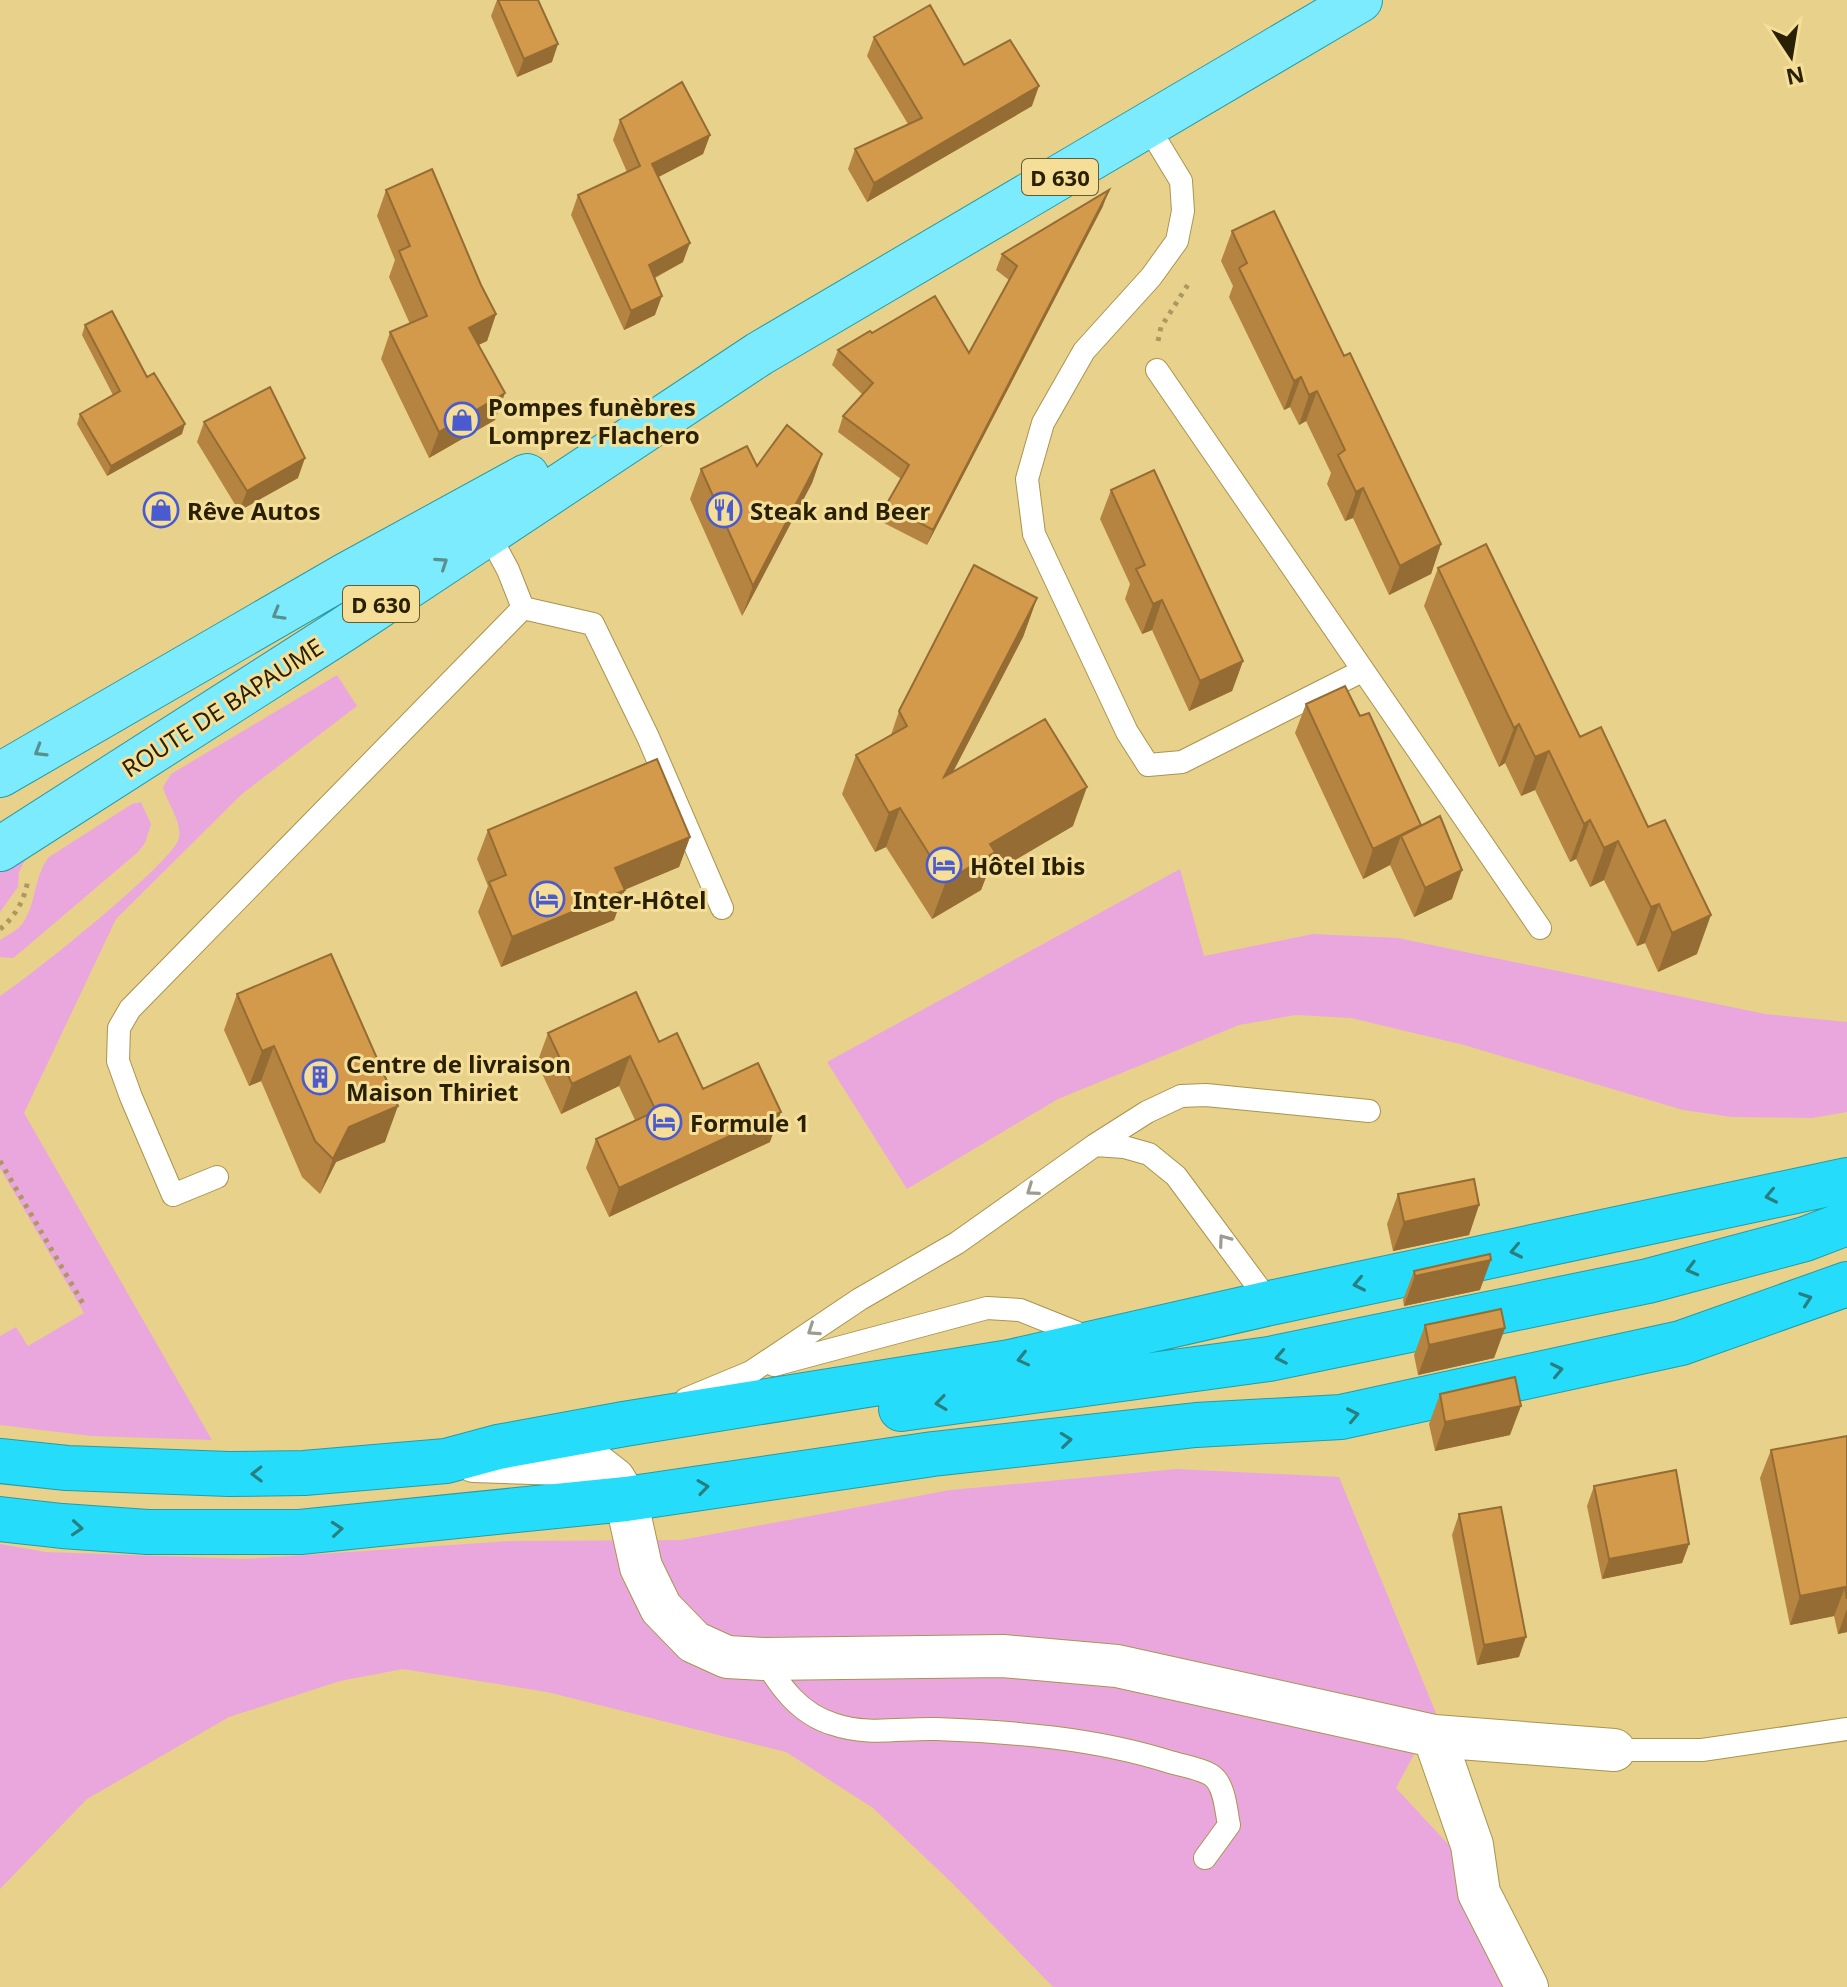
<svg xmlns="http://www.w3.org/2000/svg" width="1847" height="1987" font-family="'Noto Sans',sans-serif">
	<style>
		.green { fill: #eaa7de }
		.lines { fill: none; stroke-linecap: round; stroke-linejoin: round }
		.lane-casing { stroke: #a9944e; stroke-width: 24 }
		.street-casing { stroke: #a9944e; stroke-width: 44 }
		.primary-casing { stroke: #279ba5; stroke-width: 46 }
		.highway-casing { stroke: #279ba5; stroke-width: 46 }
		.path { stroke: #ab9960; stroke-width: 5; stroke-dasharray: 4 6; stroke-linecap: butt }
		.lane { stroke: #fff; stroke-width: 22 }
		.street { stroke: #fff; stroke-width: 42 }
		.primary { stroke: #7cebfd; stroke-width: 44 }
		.highway { stroke: #25ddfb; stroke-width: 44 }
		.wall { fill: #b58440 }
		.shaded-wall { fill: #946c34 }
		.building { fill: #d39a4b; stroke: #946c34; stroke-width: 2 }
		.oneway { stroke: #57908d }
		.oneway2 { stroke: #9f9b8e }
		.oneway3 { stroke: #287f80 }
		.labels { text-anchor: middle; dominant-baseline: central; stroke-width: 6; stroke-linejoin: round; paint-order: stroke }
		.shield { fill: #f5df98; stroke: #675a30; stroke-width: 2 }
		.shield-label { font-size: 22px; font-weight: bold; fill: #2a2104 }
		.poi-label { font-size: 24px; font-weight: bold; fill: #2a2104; stroke: #f5df98; text-anchor: start }
		.street-label { font-size: 24px; fill: #2a2104; stroke: #f5df98 }
	</style>
	<rect width="100%" height="100%" fill="#e8d18b"/>
	<path class="green" d="M337 675 357 706 242 794 116 919 24 1113 212 1440 91 1436 0 1425V1336L16 1327 28 1346 84 1313 0 1168V996C28 978 173 863 179 838 182 821 167 803 163 787L171 774Z
		M141 802 151 824 145 843 138 852 23 950 13 958 0 957V940C7 935 17 931 22 924 37 904 33 877 49 857L132 804Z
		M44 837 25 860 19 872 18 887 0 912V865Z
		M1180 869 1204 956 1313 934 1398 938 1765 1014 1847 1022V1112L1812 1118 1732 1117 1683 1110 1464 1045 1351 1018 1296 1015 1239 1025 1058 1099 907 1189 827 1062Z
		M1177 1469 1339 1477 1436 1713 1396 1788 1462 1859 1516 1987H1053L952 1883 873 1808 786 1752 547 1692 403 1669 340 1681 229 1717 87 1799 0 1889V1544L46 1552 246 1559 510 1541 681 1540 950 1490Z"/>
	<g class="lines">
		<g class="lane-casing">
			<path id="lane" d="M1147 125 1181 181 1183 211 1177 241 1151 277 1084 351 1043 423 1027 479 1034 534 1127 732 1148 765 1182 762 1362 671
				M1157 370 1540 928
				M523 608 593 624 648 737 722 908
				M1095 1145 1124 1147 1149 1154 1176 1176 1270 1303
				M217 1177 173 1195 131 1097 118 1061 119 1028 130 1009 523 608 508 570 485 527
				M774 1365 987 1308 1020 1310 1090 1338
				M686 1399 751 1372 860 1299 957 1243 1095 1145 1147 1112 1181 1096 1206 1095 1369 1111
				M764 1659C780 1687 800 1714 833 1724 867 1736 901 1728 936 1729 1015 1732 1094 1738 1170 1762 1183 1766 1200 1768 1211 1775 1225 1784 1226 1811 1229 1825L1205 1858
				M1614 1750H1702L1847 1729"/>
		</g>
		<g class="street-casing">
			<path id="street" d="M474 1461 596 1465 614 1479 626 1499 641 1567 661 1608 694 1642 727 1657 764 1659 1003 1656 1117 1666 1434 1736 1614 1750
				M1434 1736 1472 1845 1479 1893 1527 1987"/>
		</g>
		<g class="primary-casing">
			<path id="primary" d="M0 775 346 575 527 476
				M0 849 344 629 759 354 1360 0"/>
		</g>
		<g class="highway-casing">
			<path id="highway" d="M901 1409 1269 1359 1648 1281 1805 1239 1847 1223
				M0 1461 67 1468 229 1474 304 1473 446 1461 498 1447 624 1424 1010 1362 1270 1303 1847 1180
				M0 1519 62 1526 148 1532H300L626 1499 933 1454 1196 1425 1341 1417 1681 1343 1847 1284"/>
		</g>
		<path class="path" d="M1158 341 1161 327 1189 283
			M0 929C16 916 25 899 28 879
			M0 1161 85 1307"/>
		<use href="#lane" class="lane"/>
		<use href="#street" class="street"/>
		<use href="#primary" class="primary"/>
		<use href="#highway" class="highway"/>
	</g>
	<path class="wall" d="M497 0H538L552 62 517 77 491 16Z
		M874 37 964 65 1032 106 867 202 848 169 855 149 908 124 867 56Z
		M620 120 710 135 703 154 658 177 683 262 655 278V315L624 330 571 215 578 195 627 172 613 140Z
		M386 190 481 285 496 314 487 341 478 345 495 420 429 458 381 359 390 332 410 324 389 277 395 260 377 216Z
		M1103 206 927 545 880 521 886 505 901 479 838 432 843 416 863 395 832 365 838 350 872 333 969 353 1009 280 996 270 1002 254Z
		M1232 231 1344 356 1441 544 1431 574 1389 595 1353 518 1345 521 1327 484 1331 473 1306 421 1299 425 1290 407 1284 410 1229 297 1233 286 1221 261Z
		M85 325 147 377 182 434 107 476 77 424 80 414 113 395 82 335Z
		M204 422 298 478 239 511 197 442Z
		M822 454 812 483 742 616 690 499 701 469 757 466Z
		M1111 490 1243 661 1232 691 1189 711 1152 630 1142 634 1125 599 1130 584 1100 519Z
		M1438 568 1697 954 1658 972 1645 943 1637 946 1604 880 1590 887 1576 859 1570 862 1535 790 1521 796 1505 763 1499 767 1424 606Z
		M1037 598 1023 637 953 772 1073 826 986 877 981 890 932 919 886 847 875 852 842 794 856 755 891 735 899 711Z
		M1306 704 1452 899 1414 917 1390 865 1363 879 1295 733Z
		M488 830 690 837 679 867 624 890 614 920 501 967 478 912 488 886 477 859Z
		M237 994 385 1142 336 1162 320 1194 302 1177 261 1081 249 1086 224 1030Z
		M548 1033 659 1042 703 1089 770 1142 609 1217 586 1168 596 1139 635 1120 619 1086 561 1114 537 1063Z
		M1398 1194 1479 1205 1469 1235 1393 1251 1387 1224Z
		M1414 1271 1480 1290 1404 1306 1403 1300Z
		M1425 1325 1505 1328 1494 1358 1418 1375 1414 1355Z
		M1440 1394 1510 1435 1435 1451 1429 1424Z
		M1847 1436V1632L1838 1634 1834 1616 1790 1625 1760 1478 1771 1450Z
		M1594 1486 1689 1544 1682 1563 1602 1579 1587 1506Z
		M1459 1514 1519 1657 1477 1665 1452 1535Z"/>
	<path class="shaded-wall" d="M558 44 552 62 517 77 524 59Z
		M1039 86 1032 106 867 202 874 183Z
		M710 135 703 154 645 184 652 164Z
		M1109 190 1103 206 927 545 933 530Z
		M690 243 683 262 642 284 649 265Z
		M662 296 655 315 624 330 631 311Z
		M496 314 487 341 459 354 469 328Z
		M1301 377 1290 407 1284 410 1294 381Z
		M1317 391 1306 421 1299 425 1309 395Z
		M505 393 495 420 429 458 439 432Z
		M185 424 182 434 107 476 111 466Z
		M822 454 812 483 742 616 753 586Z
		M305 458 298 478 239 511 247 491Z
		M1363 488 1353 518 1345 521 1356 492Z
		M1441 544 1431 574 1389 595 1400 566Z
		M1037 598 1023 637 930 816 944 777Z
		M1162 600 1152 630 1142 634 1153 604Z
		M1243 661 1232 691 1189 711 1200 681Z
		M1519 724 1505 763 1499 767 1514 728Z
		M1549 751 1535 790 1521 796 1535 757Z
		M1087 787 1073 826 986 877 981 890 932 919 946 881 990 844Z
		M900 808 886 847 875 852 889 813Z
		M1590 820 1576 859 1570 862 1584 824Z
		M1421 825 1401 836 1390 865 1363 879 1373 849Z
		M690 837 679 867 605 898 615 868Z
		M1618 841 1604 880 1590 887 1604 848Z
		M1462 870 1452 899 1414 917 1425 888Z
		M625 890 614 920 501 967 512 937Z
		M1659 904 1645 943 1637 946 1651 907Z
		M1711 915 1697 954 1658 972 1672 933Z
		M274 1046 261 1081 249 1086 262 1051Z
		M630 1056 619 1086 561 1114 572 1084Z
		M398 1106 385 1142 336 1162 320 1194 333 1159 349 1127Z
		M781 1112 770 1142 609 1217 619 1188Z
		M1479 1205 1469 1235 1393 1251 1404 1222Z
		M1491 1260 1480 1290 1404 1306 1415 1276Z
		M1505 1328 1494 1358 1418 1375 1429 1345Z
		M1521 1406 1510 1435 1435 1451 1445 1422Z
		M1689 1544 1682 1563 1602 1579 1609 1559Z
		M1845 1587 1834 1616 1790 1625 1800 1596Z
		M1847 1609V1632L1838 1634Z
		M1526 1637 1519 1657 1477 1665 1484 1645Z"/>
	<path class="building" d="M498 0H538L558 44 524 59Z
		M930 5 964 65 1010 40 1039 86 874 183 855 149 922 118 874 37Z
		M682 82 710 135 652 164 690 243 649 265 662 296 631 311 578 195 640 166 620 120Z
		M432 169 481 285 496 314 469 328 505 393 439 432 390 332 427 316 399 251 410 246 386 190Z
		M1109 190 933 530 886 505 909 465 843 416 873 383 838 350 870 331 872 333 935 296 969 353 1017 266 1002 254Z
		M1274 211 1344 356 1350 353 1441 544 1400 566 1363 488 1356 492 1338 455 1345 450 1317 391 1309 395 1301 377 1294 381 1239 268 1247 263 1232 231Z
		M112 311 147 377 154 373 185 424 111 466 80 414 120 391 85 325Z
		M270 387 305 458 247 491 204 422Z
		M787 425 822 454 753 586 701 469 747 446 757 466Z
		M1154 470 1243 661 1200 681 1162 600 1153 604 1136 569 1145 565 1111 490Z
		M1486 544 1580 737 1601 727 1648 827 1665 820 1711 915 1672 933 1659 904 1651 907 1618 841 1604 848 1590 820 1584 824 1549 751 1535 757 1519 724 1514 728 1438 568Z
		M974 565 1037 598 944 777 1045 719 1087 787 990 844 995 852 946 881 900 808 889 813 856 755 907 726 899 711Z
		M1345 686 1360 716 1369 713 1421 825 1373 849 1306 704Z
		M657 759 690 837 615 868 625 890 512 937 489 882 506 875 488 830Z
		M1440 816 1462 870 1425 888 1401 836Z
		M331 954 398 1106 349 1127 333 1159 315 1141 274 1046 262 1051 237 994Z
		M636 992 659 1042 677 1033 703 1089 758 1063 781 1112 619 1188 596 1139 656 1111 630 1056 572 1084 548 1033Z
		M1474 1179 1479 1205 1404 1222 1398 1194Z
		M1490 1254 1491 1260 1415 1276 1414 1271Z
		M1501 1309 1505 1328 1429 1345 1425 1325Z
		M1515 1377 1521 1406 1445 1422 1440 1394Z
		M1847 1436V1599L1845 1587 1800 1596 1771 1450Z
		M1676 1470 1689 1544 1609 1559 1594 1486Z
		M1501 1507 1526 1637 1484 1645 1459 1514Z"/>
	<defs><path id="oneway-chevron" d="M-2-3.5L2.5 0L-2 3.5" fill="none" stroke-width="1.6" stroke-linecap="round" stroke-linejoin="round" transform="scale(2)"/></defs>
	<g class="oneway">
		<use href="#oneway-chevron" transform="translate(442 563) rotate(-34)"/>
		<use href="#oneway-chevron" transform="translate(278 614) rotate(150)"/>
		<use href="#oneway-chevron" transform="translate(40 751) rotate(149)"/>
	</g>
	<g class="oneway2">
		<use href="#oneway-chevron" transform="translate(1032 1190) rotate(145)"/>
		<use href="#oneway-chevron" transform="translate(1224 1240) rotate(-126)"/>
		<use href="#oneway-chevron" transform="translate(813 1330) rotate(146)"/>
	</g>
	<g class="oneway3">
		<use href="#oneway-chevron" transform="translate(1771 1196) rotate(168)"/>
		<use href="#oneway-chevron" transform="translate(1516 1251) rotate(168)"/>
		<use href="#oneway-chevron" transform="translate(1692 1269) rotate(165)"/>
		<use href="#oneway-chevron" transform="translate(1359 1284) rotate(168)"/>
		<use href="#oneway-chevron" transform="translate(1806 1299) rotate(-19)"/>
		<use href="#oneway-chevron" transform="translate(1281 1357) rotate(169)"/>
		<use href="#oneway-chevron" transform="translate(1023 1359) rotate(167)"/>
		<use href="#oneway-chevron" transform="translate(1557 1370) rotate(-12)"/>
		<use href="#oneway-chevron" transform="translate(941 1403) rotate(172)"/>
		<use href="#oneway-chevron" transform="translate(1353 1415) rotate(-12)"/>
		<use href="#oneway-chevron" transform="translate(1066 1440) rotate(-6)"/>
		<use href="#oneway-chevron" transform="translate(257 1474) rotate(179)"/>
		<use href="#oneway-chevron" transform="translate(703 1487) rotate(-8)"/>
		<use href="#oneway-chevron" transform="translate(77 1528) rotate(4)"/>
		<use href="#oneway-chevron" transform="translate(337 1529) rotate(-5)"/>
	</g>
	<defs>
		<g id="shop-ring" transform="scale(1.8)"><circle r="9.5" fill="#f5df98" stroke="#4a5acf" stroke-width="1.5"/><path d="M-5-2.5h2.3a2.7 3.5 0 0 1 5.4 0H5L5.5 6h-11ZM-1.5-2.5h3a1.5 2.3 0 0 0-3 0Z" fill="#4a5acf"/></g>
		<g id="restaurant-ring" transform="scale(1.8)"><circle r="9.5" fill="#f5df98" stroke="#4a5acf" stroke-width="1.5"/><path d="M-5-6h1v4h1v-4h1v4h1v-4h1v5L-1.5 .5V6h-2V.5L-5-1ZM5-6V6H3V1.5H1.5Q1.5-4 5-6Z" fill="#4a5acf"/></g>
		<g id="hotel-ring" transform="scale(1.8)"><circle r="9.5" fill="#f5df98" stroke="#4a5acf" stroke-width="1.5"/><path d="M-6-4.5h1.5V1H6V5H4.5V3h-9V5H-6ZM-4 0a1.8 1.8 0 1 1 3.6 0ZM.5 0V-2.5h3Q6-2.5 6 0Z" fill="#4a5acf"/></g>
		<g id="building-ring" transform="scale(1.8)"><circle r="9.5" fill="#f5df98" stroke="#4a5acf" stroke-width="1.5"/><path d="M-4-6H4V6H1V3H-1V6H-4ZM-2.5-4.3h1.7v1.8h-1.7ZM.8-4.3h1.7v1.8H.8ZM-2.5-1h1.7V.8h-1.7ZM.8-1h1.7V.8H.8Z" fill="#4a5acf"/></g>
	</defs>
	<g fill-rule="evenodd">
		<use href="#shop-ring" x="462" y="420"/>
		<use href="#shop-ring" x="161" y="510"/>
		<use href="#restaurant-ring" x="724" y="510"/>
		<use href="#hotel-ring" x="944" y="865"/>
		<use href="#hotel-ring" x="547" y="899"/>
		<use href="#building-ring" x="320" y="1077"/>
		<use href="#hotel-ring" x="664" y="1122"/>
	</g>
	<g class="labels">
		<g class="shield">
			<rect x="1022" y="159" width="76" height="36" rx="6"/>
			<rect x="343" y="586" width="76" height="36" rx="6"/>
		</g>
		<g class="shield-label">
			<text x="1060" y="177">D 630</text>
			<text x="381" y="604">D 630</text>
		</g>
		<g class="poi-label">
			<text x="488" y="406">Pompes funèbres<tspan x="488" dy="28">Lomprez Flachero</tspan></text>
			<text x="187" y="510">Rêve Autos</text>
			<text x="750" y="510">Steak and Beer</text>
			<text x="970" y="865">Hôtel Ibis</text>
			<text x="573" y="899">Inter-Hôtel</text>
			<text x="346" y="1063">Centre de livraison<tspan x="346" dy="28">Maison Thiriet</tspan></text>
			<text x="690" y="1122">Formule 1</text>
		</g>
		<g class="street-label">
			<text transform="translate(222 707) rotate(-33)">ROUTE DE BAPAUME</text>
		</g>
	</g>
	<g transform="translate(1791 56) rotate(168)" stroke="#f5df98" stroke-width="6" paint-order="stroke">
	<path d="M0-6L14 30L0 20L-14 30Z" fill="#2a2104"/>
	<text y="-12" font-size="22" font-weight="bold" text-anchor="middle" fill="#2a2104">N</text>
	</g>
</svg>
